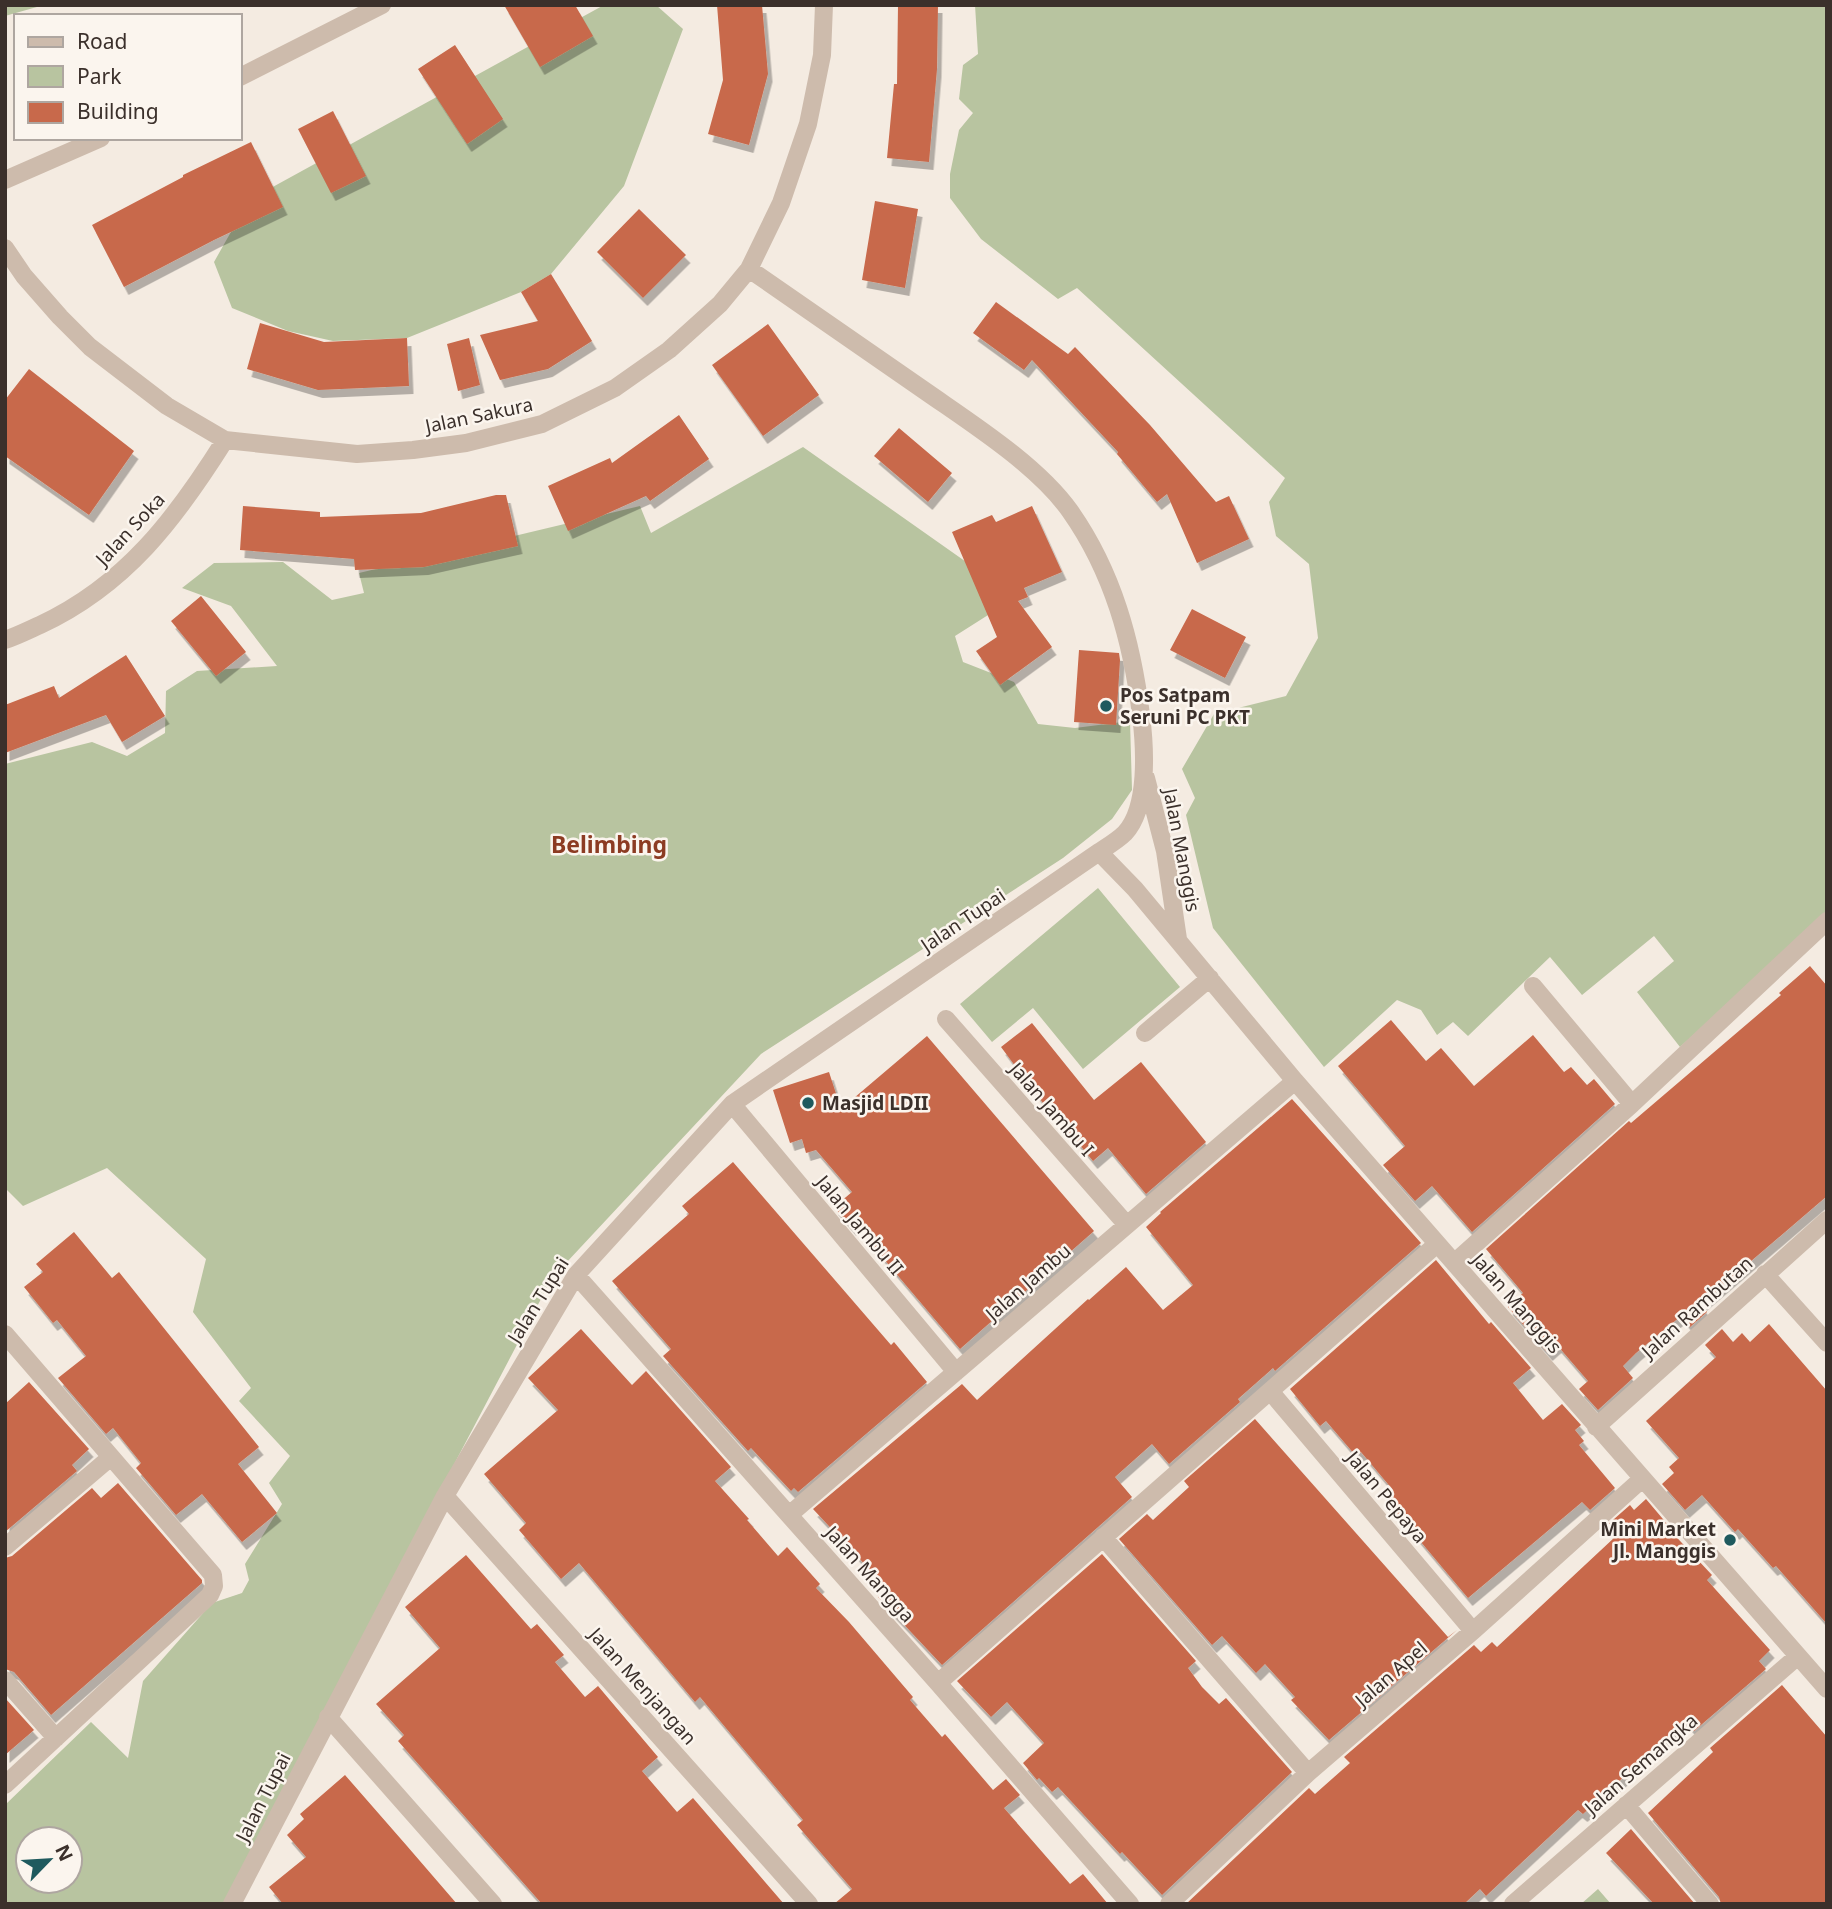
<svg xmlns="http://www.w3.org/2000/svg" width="1832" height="1909" font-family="'Noto Sans',sans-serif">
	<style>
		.green { fill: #b8c4a0; fill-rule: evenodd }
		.building { fill: #c8694b; filter: url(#shadow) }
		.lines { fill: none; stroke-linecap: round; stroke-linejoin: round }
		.minor { stroke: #cdbbac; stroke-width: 18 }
		.poi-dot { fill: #1f5a5e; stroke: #fbf5ee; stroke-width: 2.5 }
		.labels { text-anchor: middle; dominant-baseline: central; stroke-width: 5; stroke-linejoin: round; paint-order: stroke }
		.street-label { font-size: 19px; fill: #3b302b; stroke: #fbf5ee }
		.poi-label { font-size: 19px; font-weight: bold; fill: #3b302b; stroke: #fbf5ee; text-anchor: start }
		.quarter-label { font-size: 23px; font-weight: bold; fill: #8c3b22; stroke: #fbf5ee }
	</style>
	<defs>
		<filter id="shadow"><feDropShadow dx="4.5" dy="8" stdDeviation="0" flood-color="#0004"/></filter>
	</defs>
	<rect width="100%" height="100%" fill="#f4ebe1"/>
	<path class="green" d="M5 5H44L5 16Z
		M604 5H656L683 29 624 186 551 274 521 292 407 338 333 341 288 331 232 308 214 262 249 200Z
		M975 5H1827V916L1680 1047 1637 992 1674 961 1654 936 1582 995 1550 957 1468 1036 1453 1022 1437 1035 1421 1010 1397 1000 1324 1067 1213 928 1186 815 1195 798 1182 769 1214 714 1286 696 1318 638 1309 564 1276 536 1269 502 1285 478 1077 288 1058 299 981 239 950 198V174L959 130 973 113 959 99 963 65 978 54Z
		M803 447 996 583V610L955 636 963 662 1014 682 1038 724 1075 728 1130 721 1132 790 1112 819 1063 858 761 1054 552 1278 223 1904H5V1805L91 1722 128 1758 143 1681 212 1603 242 1593 249 1580 245 1564 282 1504 269 1483 290 1456 239 1401 251 1388 193 1312 206 1259 107 1168 23 1206 5 1188V764L92 742 127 756 165 733 166 691 197 671 277 666 231 606 182 588 214 563 283 562 332 600 364 593 359 573 640 506 651 533ZM28 1839H70V1881H28Z
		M1098 888 1180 987 1083 1069 1033 1008 992 1042 960 1004Z
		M1598 1889 1611 1904H1581Z"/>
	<path class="building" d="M504 5H575L593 36 540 67Z
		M717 5H762L768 74 749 145 708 134 723 80Z
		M898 5H938L937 69 929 162 887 158 894 84H897Z
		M455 45 503 119 467 144 418 69Z
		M333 111 366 176 331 193 298 129Z
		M251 142 283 207 214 240 124 287 92 225 183 177V175Z
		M875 201 918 209 905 288 862 280Z
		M639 209 686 255 643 298 597 252Z
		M551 274 592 341 548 369 500 380 480 335 538 321 521 292Z
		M996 302 1068 354 1075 347 1150 425 1216 502 1229 496 1249 539 1197 563 1167 494 1157 502 1117 454 1118 452 1032 360 1024 370 973 333Z
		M260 323 324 342 407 338 409 386 318 390 247 369Z
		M768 324 819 395 763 436 712 365Z
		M469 338 480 385 458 391 447 344Z
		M29 369 134 451 89 515 5 456V400Z
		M679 415 709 459 650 501 646 496 568 531 548 486 610 458 612 463Z
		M899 428 952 473 928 502 874 456Z
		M496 495H506L518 546 424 567 355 570 354 559 240 550 243 506 320 512V517L421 513Z
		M1032 506 1062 572 1024 588 1028 597 1018 601 1052 647 1000 685 976 651 997 637 952 532 992 515 996 522Z
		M201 596 246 652 216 676 171 621Z
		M1192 609 1246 637 1225 678 1170 650Z
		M1079 650 1119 653 1120 660 1116 725 1074 722Z
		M126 655 165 716 122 742 106 715 5 753V705L54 686 59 698Z
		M1810 966 1827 986V1196L1701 1304 1707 1312 1690 1327 1681 1316 1636 1353 1623 1366 1633 1378 1598 1410 1579 1389 1588 1381 1557 1345 1548 1353 1508 1307 1523 1293 1486 1249 1629 1121 1631 1123 1781 995 1779 993Z
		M1391 1020 1426 1061 1441 1048 1474 1086 1533 1035 1564 1072 1571 1067 1587 1085 1594 1079 1615 1104 1472 1232 1432 1186 1415 1201 1383 1165 1405 1146 1338 1066Z
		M1032 1023 1094 1100 1141 1062 1206 1142 1146 1194 1108 1148 1093 1161 1060 1121 1058 1123 1001 1047Z
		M927 1036 1094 1231 960 1349 855 1225 852 1228 834 1207 852 1192 816 1150 806 1153 802 1139 790 1143 773 1090 829 1072 841 1109Z
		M1292 1099 1421 1243 1275 1371 1273 1368 1238 1399 1240 1402 1169 1464 1152 1444 1115 1477 1132 1497 942 1665 878 1597 886 1589 885 1586 813 1509 962 1384 977 1400 1088 1299 1089 1300 1126 1267 1163 1310 1193 1285 1146 1227 1161 1213 1160 1212Z
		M733 1162 891 1345 894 1342 927 1382 798 1492 794 1488 791 1491 751 1448 748 1451 663 1356 671 1349 612 1281 689 1214 682 1206Z
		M74 1232 112 1278 119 1272 259 1447 238 1464 277 1513 242 1542 202 1494 176 1515 136 1468 141 1463 113 1428 106 1434 58 1378 86 1356 57 1320 53 1323 24 1287 43 1272 36 1264Z
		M1436 1260 1489 1324 1491 1322 1531 1368 1513 1383 1543 1420 1562 1404 1581 1425 1575 1430 1584 1441 1579 1445 1615 1488 1590 1510 1582 1502 1468 1598 1384 1498 1393 1490 1361 1452 1356 1456 1326 1421 1320 1426 1290 1389Z
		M1769 1324 1827 1391V1624L1776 1566 1773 1568 1738 1529 1735 1532 1702 1495 1685 1510 1662 1484 1674 1473 1669 1467 1679 1458 1646 1421 1716 1357 1705 1345 1722 1329 1733 1342 1742 1333 1750 1342Z
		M581 1329 632 1385 646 1371 731 1467 715 1481 749 1519 747 1520 778 1556 787 1547 820 1584 816 1588 849 1622 913 1697 910 1700 942 1737 945 1734 993 1790 1006 1779 1020 1795 1004 1808 1070 1884 1083 1874 1108 1904H834L852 1889 797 1825 803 1820 700 1697 695 1702 579 1563 561 1579 519 1530 526 1523 484 1474 558 1410 528 1378Z
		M29 1382 89 1449 72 1465 77 1471 5 1532V1404Z
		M1255 1419 1448 1637 1457 1630 1329 1740 1291 1700 1295 1697 1265 1664 1256 1673 1222 1636 1212 1645 1119 1539 1147 1514 1153 1520 1189 1487 1184 1481Z
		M118 1483 202 1580V1583L51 1715 14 1672 5 1669V1558L12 1556 92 1488 101 1498Z
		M1646 1499 1668 1525 1666 1526 1712 1575 1707 1580 1770 1650 1759 1661 1766 1669 1694 1731 1685 1721 1583 1814 1578 1810 1486 1896 1480 1889 1464 1904H1186L1309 1788 1315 1794 1350 1763 1344 1757 1474 1645 1481 1652 1492 1642 1497 1647 1615 1537 1605 1527 1630 1505 1634 1510Z
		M1102 1554 1196 1661 1188 1668 1202 1687 1219 1704 1226 1698 1292 1772 1162 1895 1122 1852 1120 1854 1058 1787 1052 1792 1039 1778 1037 1780 1023 1763 1044 1743 1007 1702 991 1717 957 1681Z
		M466 1555 531 1629 537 1624 564 1655 555 1662 585 1697 598 1686 658 1757 642 1771 677 1812 693 1798 784 1904H542L398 1741 404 1735 376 1704 440 1648 405 1607Z
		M1782 1685 1827 1737V1904H1721L1719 1897 1648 1813 1713 1752 1710 1748Z
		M5 1698 34 1730 5 1755Z
		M345 1775 407 1846 457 1904H283L269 1887 306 1857 287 1835 304 1819 300 1814Z
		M1631 1829 1695 1904H1654L1606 1853Z"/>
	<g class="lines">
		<path class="minor" d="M240 77 382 5
			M5 180 101 138
			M5 248 24 276 60 317 90 347 167 406 225 440 357 454 413 450 466 443 542 424 615 388 669 350 720 304 749 269 781 203 808 124 822 55 824 5
			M5 640C17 636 29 630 40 625 126 585 176 518 225 440
			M1146 778 1165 851 1178 939
			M1099 852 1135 889 1295 1081 1827 1689
			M1533 986 1632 1104
			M946 1019 1127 1225
			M1145 1033 1210 978
			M732 1104 956 1372
			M1454 1263 1632 1104 1827 921
			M1765 1274 1827 1343
			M576 1275 938 1683 1130 1904
			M5 1334 213 1575 214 1586 210 1595 5 1785
			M1270 1391 1473 1631
			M1596 1427 1827 1220
			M445 1496 809 1904
			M789 1515 1295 1081
			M1103 1537 1308 1773
			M5 1547 111 1457
			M5 1680 56 1738
			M938 1683 1437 1244
			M328 1717 493 1904
			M1626 1805 1710 1904
			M232 1904 445 1496 576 1275 732 1104 1099 852C1108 846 1118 840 1125 833 1149 807 1145 747 1141 715 1132 642 1113 572 1070 511 1038 466 974 425 928 393 868 352 809 310 749 269
			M1169 1904 1308 1773 1473 1631 1642 1479
			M1513 1904 1798 1656"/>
	</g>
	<g class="poi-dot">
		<circle cx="1106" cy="706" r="7"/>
		<circle cx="808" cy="1103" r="7"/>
		<circle cx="1730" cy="1540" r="7"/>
	</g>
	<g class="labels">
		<g class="street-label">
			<text transform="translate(479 415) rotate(-12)">Jalan Sakura</text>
			<text transform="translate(130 529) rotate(-47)">Jalan Soka</text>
			<text transform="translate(1182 850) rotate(79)">Jalan Manggis</text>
			<text transform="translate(963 920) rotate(-34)">Jalan Tupai</text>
			<text transform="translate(1052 1109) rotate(49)">Jalan Jambu I</text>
			<text transform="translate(860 1225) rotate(50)">Jalan Jambu II</text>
			<text transform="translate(1028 1282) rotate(-41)">Jalan Jambu</text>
			<text transform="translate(538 1300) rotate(-58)">Jalan Tupai</text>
			<text transform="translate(1517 1303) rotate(49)">Jalan Manggis</text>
			<text transform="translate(1697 1307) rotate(-42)">Jalan Rambutan</text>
			<text transform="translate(1387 1497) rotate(50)">Jalan Pepaya</text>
			<text transform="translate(870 1574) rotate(48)">Jalan Mangga</text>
			<text transform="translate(1391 1674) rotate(-41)">Jalan Apel</text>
			<text transform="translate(643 1686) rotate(48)">Jalan Menjangan</text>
			<text transform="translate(1641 1764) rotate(-41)">Jalan Semangka</text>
			<text transform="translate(263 1797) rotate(-63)">Jalan Tupai</text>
		</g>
		<g class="poi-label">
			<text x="1120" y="695">Pos Satpam<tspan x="1120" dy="22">Seruni PC PKT</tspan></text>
			<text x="822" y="1103">Masjid LDII</text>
			<text x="1716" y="1529" text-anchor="end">Mini Market<tspan x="1716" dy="22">Jl. Manggis</tspan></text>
		</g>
		<g class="quarter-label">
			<text x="609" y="844">Belimbing</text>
		</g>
	</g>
	<rect width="1832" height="1909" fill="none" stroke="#3b302b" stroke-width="14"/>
	<rect x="14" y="14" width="228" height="126" fill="#fbf5ee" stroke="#aea6a0" stroke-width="2"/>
	<rect x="28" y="37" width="35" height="10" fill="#cdbbac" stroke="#aea6a0" stroke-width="2"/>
	<text x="77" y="49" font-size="21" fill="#3b302b">Road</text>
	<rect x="28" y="66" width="35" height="21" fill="#b8c4a0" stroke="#aea6a0" stroke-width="2"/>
	<text x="77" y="84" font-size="21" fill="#3b302b">Park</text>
	<rect x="28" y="102" width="35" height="21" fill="#c8694b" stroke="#aea6a0" stroke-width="2"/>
	<text x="77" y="119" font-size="21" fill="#3b302b">Building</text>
	<g transform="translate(49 1860) rotate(65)"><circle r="33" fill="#fbf5ee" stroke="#aea6a0" stroke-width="2"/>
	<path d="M0-5L12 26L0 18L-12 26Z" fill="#1f5a5e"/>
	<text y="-10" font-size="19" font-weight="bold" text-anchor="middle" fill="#3b302b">N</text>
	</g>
</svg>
